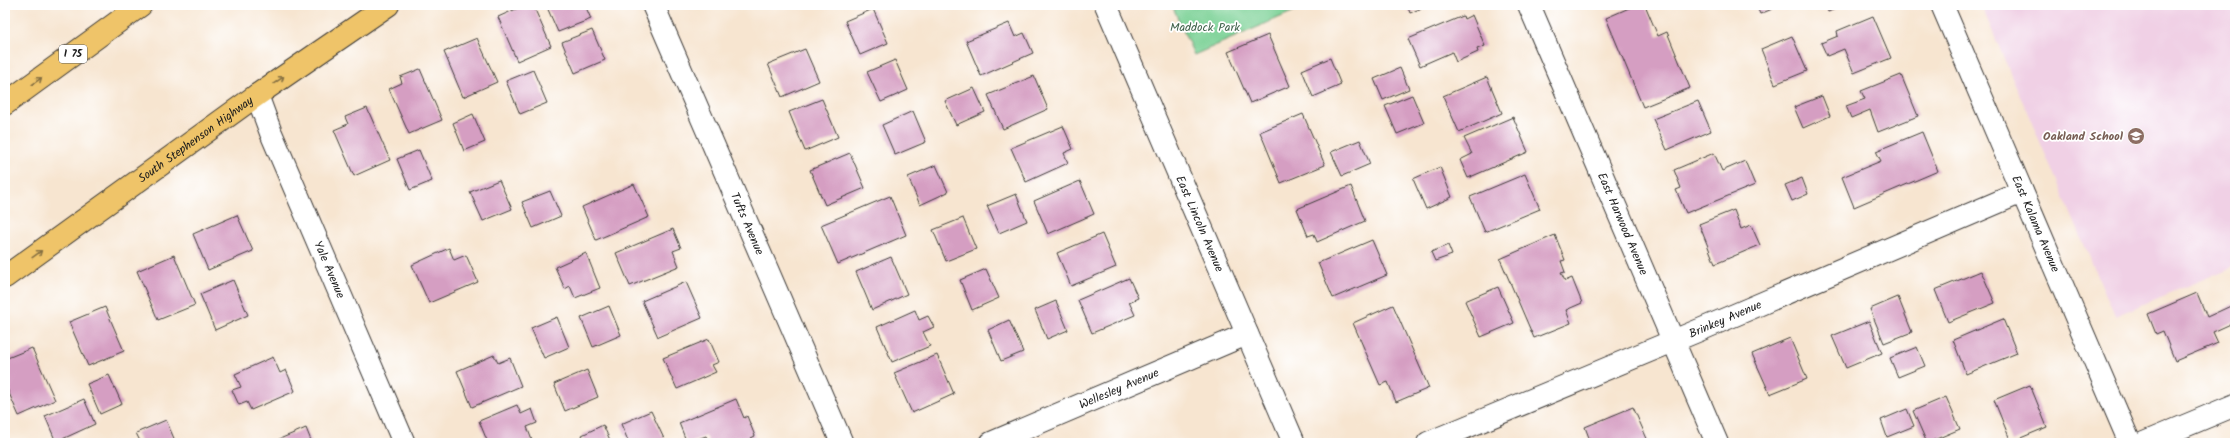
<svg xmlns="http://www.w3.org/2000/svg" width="2240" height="448" font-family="Kalam,sans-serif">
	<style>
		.built { fill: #f0d0e5 }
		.green { fill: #7bd196; stroke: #4c7659 }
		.building { fill: #d59ec2 }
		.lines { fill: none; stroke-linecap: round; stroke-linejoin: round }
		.minor-casing { stroke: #3d3a37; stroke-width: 24 }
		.major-casing { stroke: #3d3a37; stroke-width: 24 }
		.highway-casing { stroke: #3d3a37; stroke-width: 24 }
		.minor { stroke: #fff; stroke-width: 22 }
		.major { stroke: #efc469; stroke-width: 22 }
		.highway { stroke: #efc469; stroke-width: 22 }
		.oneway { stroke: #867042 }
		.labels { text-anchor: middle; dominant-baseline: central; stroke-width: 3.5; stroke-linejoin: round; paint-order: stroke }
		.shield { fill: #fff; stroke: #606060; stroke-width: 1 }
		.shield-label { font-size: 11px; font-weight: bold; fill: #1c1c1c }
		.park-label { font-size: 12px; fill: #42644d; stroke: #fff }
		.education-label { font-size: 12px; font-weight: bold; fill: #785e54; stroke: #fff; text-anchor: end }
		.street-label { font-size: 12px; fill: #1c1c1c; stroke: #fff }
	</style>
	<rect width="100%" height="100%" fill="#fff"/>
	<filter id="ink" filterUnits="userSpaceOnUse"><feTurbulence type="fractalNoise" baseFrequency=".025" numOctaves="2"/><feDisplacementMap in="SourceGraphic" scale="8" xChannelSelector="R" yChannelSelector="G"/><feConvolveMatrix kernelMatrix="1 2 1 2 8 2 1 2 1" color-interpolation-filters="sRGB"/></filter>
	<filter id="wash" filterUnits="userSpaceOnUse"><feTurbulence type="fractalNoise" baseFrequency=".012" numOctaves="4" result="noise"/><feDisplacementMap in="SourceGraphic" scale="16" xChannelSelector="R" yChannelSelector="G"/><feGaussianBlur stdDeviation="0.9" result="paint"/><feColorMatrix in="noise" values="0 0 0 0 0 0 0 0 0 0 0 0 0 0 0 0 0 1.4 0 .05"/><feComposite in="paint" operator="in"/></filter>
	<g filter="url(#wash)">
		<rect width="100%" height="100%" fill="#f7e5d0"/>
		<path class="built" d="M1981 5H2235V266L2115 316Z"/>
		<path class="green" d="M1172 5H1308L1194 55Z"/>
		<g id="blocks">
			<path class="building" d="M525 5H533L551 46 517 61 498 17Z
				M546 5H585L591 19 558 32Z
				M1407 5H1429L1410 13Z
				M1636 5H1645L1658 36 1667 32 1690 88 1643 107 1606 18Z
				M1756 5H1782L1760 14Z
				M1826 5H1845L1828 12Z
				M873 9 888 43 860 55 845 21Z
				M1472 15 1485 46 1477 49 1478 52 1456 62 1452 52 1420 66 1408 39 1463 16 1464 19Z
				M1873 16 1891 58 1854 73 1844 49 1827 56 1821 43 1838 36 1837 31Z
				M1009 23 1015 37 1024 33 1033 53 981 76 966 41Z
				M592 30 605 60 575 73 562 42Z
				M1268 35 1290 86 1250 103 1228 52Z
				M1792 36 1807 71 1775 84 1761 49Z
				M477 38 497 82 463 97 444 52Z
				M805 49 819 81 782 97 768 64Z
				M1330 58 1341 85 1313 97 1302 70Z
				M895 60 908 90 881 102 867 72Z
				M1400 68 1409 89 1383 100 1374 79Z
				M420 69 442 120 409 134 389 89 402 83 400 77Z
				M533 70 547 103 520 114 506 81Z
				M1901 75 1918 116 1878 132 1870 110 1851 118 1846 106 1865 99 1861 91Z
				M1034 76 1048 109 1003 129 988 95Z
				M1487 77 1502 113 1459 132 1443 96Z
				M974 88 985 112 956 125 945 101Z
				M1412 95 1424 123 1397 134 1385 106Z
				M1822 96 1830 116 1803 128 1794 107Z
				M822 99 838 137 805 151 789 112Z
				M1698 101 1711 131 1667 150 1653 119Z
				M367 108 390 160 354 176 334 130 348 124 345 117Z
				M913 111 926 142 895 155 882 125Z
				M473 114 485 142 464 151 453 123Z
				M1303 114 1325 165 1281 183 1260 132Z
				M1513 117 1528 152 1468 178 1460 160 1472 154 1464 138Z
				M1063 126 1073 149 1064 153 1068 163 1026 182 1011 148Z
				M1922 132 1938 171 1854 207 1842 177 1881 161 1876 151Z
				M1360 140 1370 164 1342 176 1331 152Z
				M419 150 432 181 410 190 397 159Z
				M850 153 865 188 825 205 810 170Z
				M1714 153 1722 171 1745 161 1755 185 1686 213 1676 190 1681 188 1674 170Z
				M936 165 948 192 920 205 908 177Z
				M1440 167 1452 197 1426 209 1413 179Z
				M1525 174 1540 209 1485 232 1470 197Z
				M1802 178 1808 194 1792 201 1785 185Z
				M499 180 512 209 483 221 470 192Z
				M1080 181 1094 214 1048 234 1034 201Z
				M634 184 649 217 596 240 582 207Z
				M1351 186 1365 221 1317 242 1314 234 1308 236 1297 209Z
				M550 191 561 216 533 228 522 202Z
				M1016 194 1027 221 999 233 987 206Z
				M890 196 906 235 838 264 821 225Z
				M1734 210 1741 229 1751 225 1760 245 1715 264 1699 224Z
				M237 215 253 251 208 270 193 234Z
				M963 218 976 249 946 261 933 230Z
				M673 229 681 248 673 251 679 266 630 286 616 253Z
				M1102 234 1116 267 1071 286 1057 253Z
				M1555 235 1565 260 1561 261 1565 272 1561 273 1565 281 1572 278 1582 303 1566 310 1571 323 1534 338 1500 259Z
				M1372 240 1387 275 1333 298 1318 263Z
				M1448 245 1452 255 1435 261 1431 252Z
				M449 248 454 260 466 255 478 282 429 303 412 265Z
				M586 253 600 288 575 298 570 286 565 289 555 267Z
				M174 255 195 305 158 320 137 271Z
				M891 257 907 294 872 310 856 272Z
				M986 269 999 298 972 310 960 280Z
				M1981 271 1995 303 1948 322 1935 290Z
				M1129 278 1138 298 1129 302 1135 315 1092 333 1078 300Z
				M233 280 248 315 215 330 200 294Z
				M686 282 702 318 658 337 642 301Z
				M1498 287 1514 323 1481 337 1465 301Z
				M2197 293 2207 317 2235 304V322L2213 332 2218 343 2175 361 2163 331 2156 334 2148 314Z
				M1898 297 1912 332 1884 343 1870 309Z
				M1056 301 1068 330 1047 339 1035 310Z
				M1393 305 1429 388 1396 402 1388 382 1380 385 1353 323Z
				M609 306 621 335 593 347 581 318Z
				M105 307 124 351 88 366 69 322Z
				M915 310 919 320 928 316 934 327 923 332 930 346 892 362 877 327Z
				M557 317 569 347 544 358 531 328Z
				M2003 319 2017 353 1966 374 1953 340Z
				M1009 320 1023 352 1001 361 988 330Z
				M1869 321 1882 353 1846 368 1832 336Z
				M1790 338 1807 379 1770 394 1752 354Z
				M709 339 719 362 712 365 716 372 677 389 663 358Z
				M1917 347 1925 366 1898 377 1890 358Z
				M32 348 55 400 19 416 5 384V359Z
				M494 355 498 363 510 358 521 386 472 407 457 371Z
				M937 355 954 394 912 413 894 373Z
				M273 357 280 373 286 370 295 391 251 410 247 402 239 405 232 390 241 387 235 374Z
				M587 370 598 397 565 411 554 384Z
				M109 375 122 404 100 414 87 384Z
				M2030 385 2047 427 2011 442 1994 400Z
				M1946 397 1960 429 1927 443 1913 411Z
				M84 399 95 424 56 442 45 416Z
				M736 399 744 418 747 416 755 436 751 438 754 443H709L706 436 687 443 679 423Z
				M517 405 521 414 532 409 537 423 527 427 533 443H488L479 421Z
				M1633 407 1648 441 1643 443H1591L1585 427Z
				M1907 409 1914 426 1887 437 1881 420Z
				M651 411 666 443H629L621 424Z
				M166 420 176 443H141L136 433Z
				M603 425 610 440 603 443H585L582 435Z
				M306 428 312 443H270Z"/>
		</g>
	</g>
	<g filter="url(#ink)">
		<use href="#blocks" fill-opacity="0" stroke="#3d3a37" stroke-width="1"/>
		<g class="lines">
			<g class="minor-casing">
				<g id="minor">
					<path id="s1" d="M653 5 842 443"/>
					<path id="s2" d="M1106 5 1294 443"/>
					<path id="s3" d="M1529 5 1717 443"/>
					<path id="s4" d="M1942 5 2130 443"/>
					<path id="s5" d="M257 95 271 133 404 443"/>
					<path id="s6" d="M991 443 1247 334"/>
					<path id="s7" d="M1428 443 1702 329 2022 192"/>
					<path d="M2144 443 2235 405"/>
				</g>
			</g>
			<g class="major-casing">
				<g id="major">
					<path id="s8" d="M5 277 257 95 388 5"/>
				</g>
			</g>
			<g class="highway-casing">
				<path id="highway" d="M5 104 141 5"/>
			</g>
			<use href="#minor" class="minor"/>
			<use href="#major" class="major"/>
			<use href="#highway" class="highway"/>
		</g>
		<defs><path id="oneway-shaft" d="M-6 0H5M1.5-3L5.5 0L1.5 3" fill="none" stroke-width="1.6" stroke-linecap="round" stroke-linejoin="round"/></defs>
		<g class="oneway">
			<use href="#oneway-shaft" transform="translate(279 80) rotate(-35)"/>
			<use href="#oneway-shaft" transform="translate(37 81) rotate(-36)"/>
			<use href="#oneway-shaft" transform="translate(37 254) rotate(-36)"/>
		</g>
	</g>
	<defs>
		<g id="school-disc" transform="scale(0.9)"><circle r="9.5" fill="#8d6e63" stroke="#fff"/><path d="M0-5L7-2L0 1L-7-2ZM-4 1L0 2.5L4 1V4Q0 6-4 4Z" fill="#fff"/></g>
	</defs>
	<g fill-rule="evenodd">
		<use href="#school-disc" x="2136" y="136"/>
	</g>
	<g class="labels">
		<rect class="shield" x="59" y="45" width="28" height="18" rx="3"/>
		<g class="shield-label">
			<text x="73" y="54">I 75</text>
		</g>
		<g class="park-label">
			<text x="1205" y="27">Maddock Park</text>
		</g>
		<g class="education-label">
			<text x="2123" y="136">Oakland School</text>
		</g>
		<g class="street-label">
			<text stroke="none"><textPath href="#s8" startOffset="235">South Stephenson Highway</textPath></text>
			<text stroke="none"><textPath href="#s1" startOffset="238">Tufts Avenue</textPath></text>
			<text stroke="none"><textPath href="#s2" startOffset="238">East Lincoln Avenue</textPath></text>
			<text stroke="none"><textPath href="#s3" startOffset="238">East Harwood Avenue</textPath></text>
			<text stroke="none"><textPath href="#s4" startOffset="238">East Kalama Avenue</textPath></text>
			<text stroke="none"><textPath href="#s5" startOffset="189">Yale Avenue</textPath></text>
			<text stroke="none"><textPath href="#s7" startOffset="322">Brinkey Avenue</textPath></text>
			<text stroke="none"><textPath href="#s6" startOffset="139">Wellesley Avenue</textPath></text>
		</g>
	</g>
	<rect width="2240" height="448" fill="none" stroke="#fff" stroke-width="20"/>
</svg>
